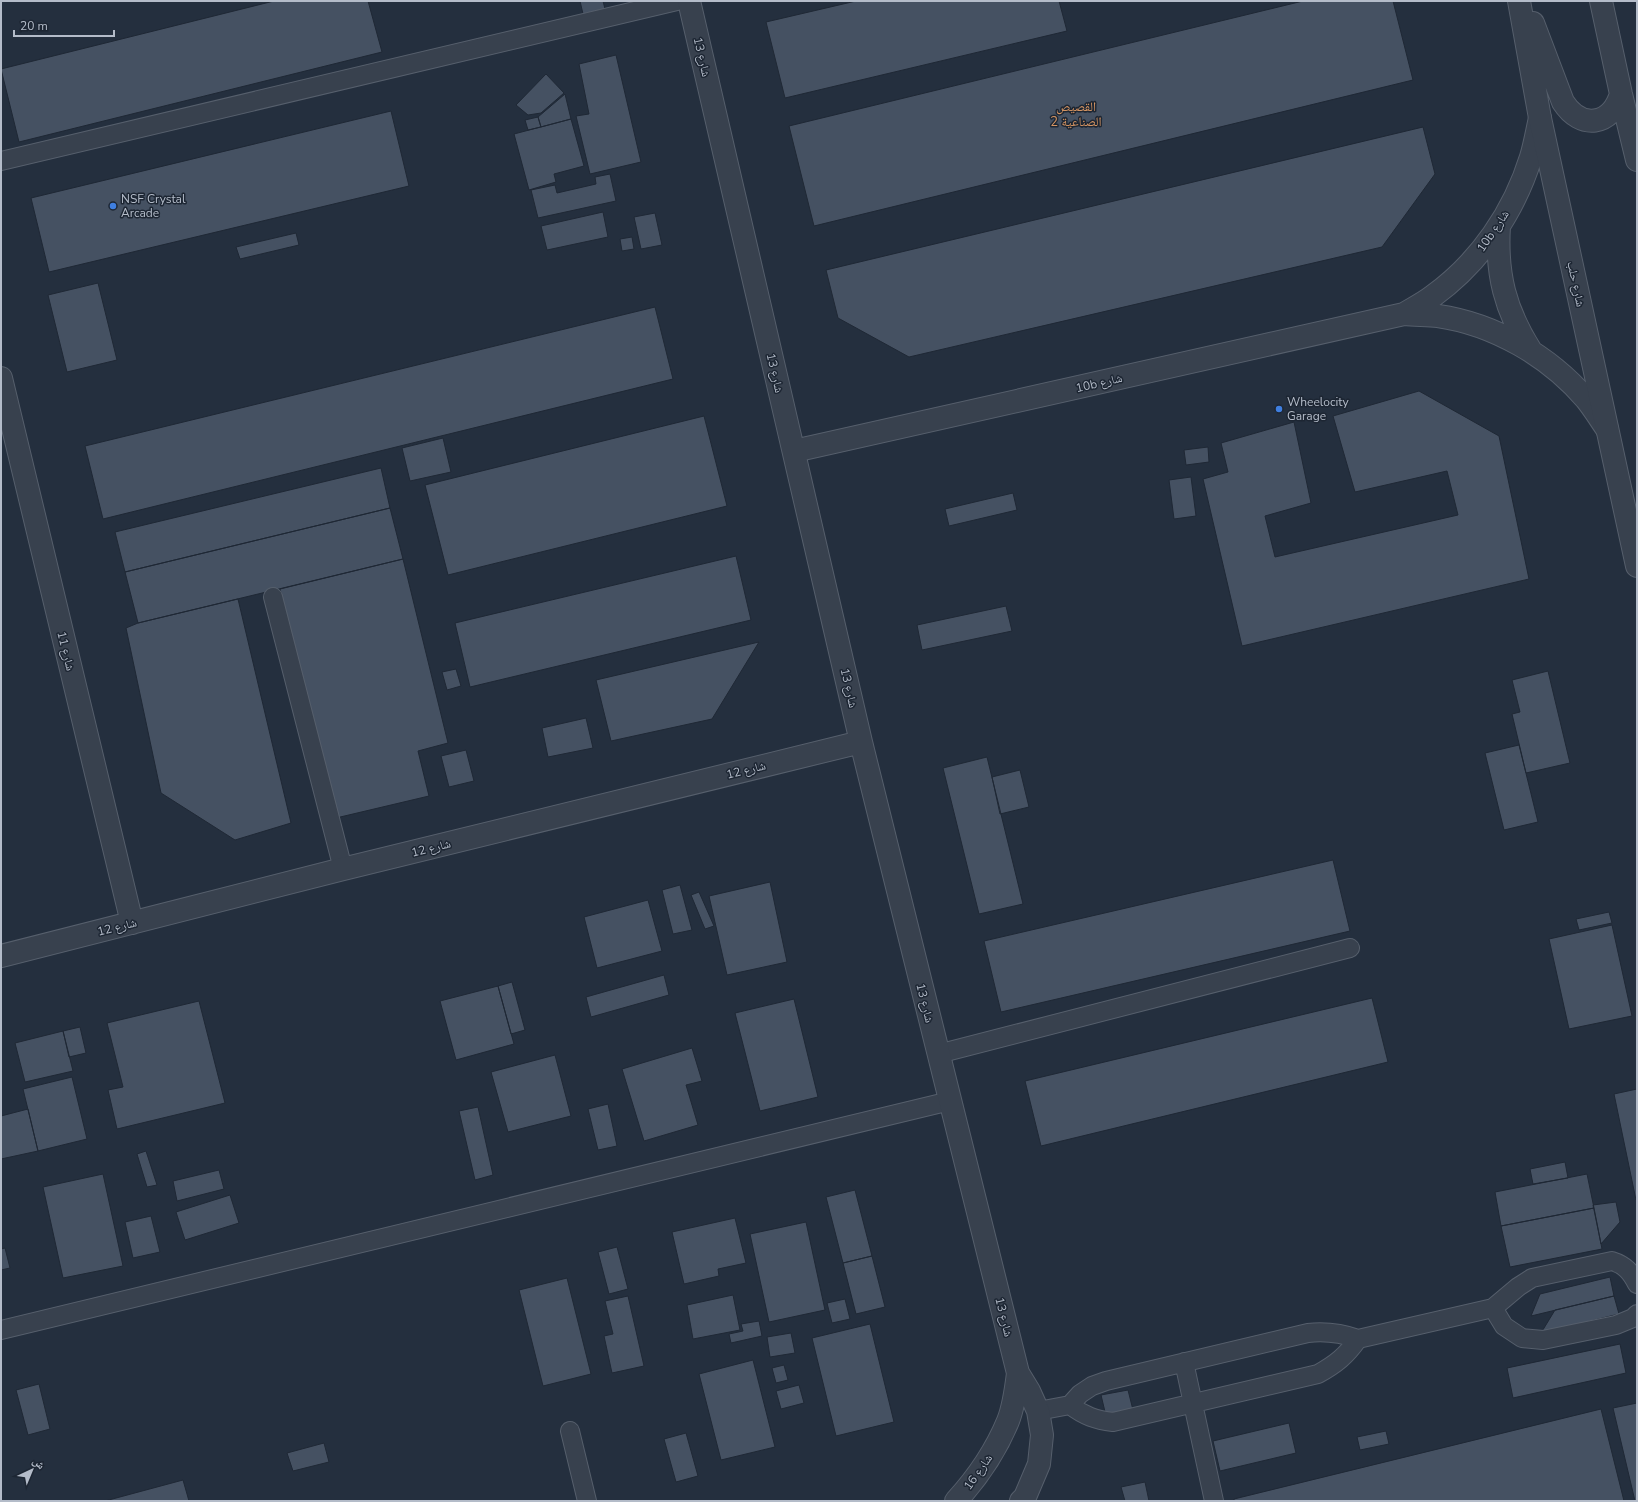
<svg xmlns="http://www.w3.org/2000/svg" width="1638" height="1502" font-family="'Nunito Sans','Noto Naskh Arabic',sans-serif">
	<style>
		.building { fill: #455162; stroke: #1f2835 }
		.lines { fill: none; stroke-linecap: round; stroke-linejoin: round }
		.service-casing { stroke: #565f6c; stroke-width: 20 }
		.minor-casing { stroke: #565f6c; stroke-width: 24 }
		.tertiary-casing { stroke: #565f6c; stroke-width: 24 }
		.service { stroke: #38414e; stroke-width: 18 }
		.minor { stroke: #38414e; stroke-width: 22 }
		.tertiary { stroke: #38414e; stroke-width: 22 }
		.shop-dot { fill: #3f7fe0; stroke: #1d2633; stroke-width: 1.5 }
		.labels { text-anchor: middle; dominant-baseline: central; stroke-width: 3; stroke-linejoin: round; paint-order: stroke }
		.street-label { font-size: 12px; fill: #b4bcc9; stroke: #1d2633 }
		.poi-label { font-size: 12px; fill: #b4bcc9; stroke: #1d2633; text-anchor: start }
		.neighbourhood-label { font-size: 13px; fill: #d59563; stroke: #1d2633 }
	</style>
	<rect width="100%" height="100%" fill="#242f3e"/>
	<path class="building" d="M274 1H368L382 52 19 142 1 69Z
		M580 1H603L605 9 583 14Z
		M856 1H1059L1067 31 785 98 766 22Z
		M1303 1H1393L1413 80 814 226 789 126Z
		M616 55 641 162 590 174 576 116 589 114 579 64Z
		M546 74 564 93 541 113 528 115 516 105Z
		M565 94 571 119 541 127 538 117Z
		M391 111 409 186 49 272 31 198Z
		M538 117 541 127 528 130 525 120Z
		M571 119 584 166 554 174 556 182 529 190 514 134Z
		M1423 127 1435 174 1382 247 909 357 838 318 826 270Z
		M610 174 616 201 538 218 531 190 555 185 557 193 596 184 595 177Z
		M603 212 608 237 547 250 541 226Z
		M655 213 662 245 641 249 634 217Z
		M296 233 299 245 240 259 236 247Z
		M632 237 634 249 622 251 620 239Z
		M98 283 117 360 67 372 48 295Z
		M655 307 673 379 103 519 85 446Z
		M1419 391 1499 436 1529 579 1242 646 1203 479 1228 472 1221 443 1294 422 1311 503 1265 516 1275 557 1458 515 1447 471 1355 492 1333 416Z
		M704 416 727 506 448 575 425 485Z
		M443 438 451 472 410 481 402 448Z
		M1208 447 1209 462 1186 465 1184 450Z
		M381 468 390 508 125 572 115 532Z
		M1191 477 1196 516 1174 519 1169 480Z
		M1013 493 1017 510 949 526 945 509Z
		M390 508 403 559 138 623 125 572Z
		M736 556 751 620 470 687 455 623Z
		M403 559 448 743 418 751 429 796 336 818 280 589Z
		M238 599 291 823 235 840 161 793 126 628 138 623Z
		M1006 606 1012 631 922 650 917 625Z
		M759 642 712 719 611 741 596 680Z
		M456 669 461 686 447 690 442 672Z
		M1548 671 1570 763 1526 773 1512 714 1520 712 1512 680Z
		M586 718 593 748 548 757 542 728Z
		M1519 745 1538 822 1504 830 1485 753Z
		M466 750 474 781 449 787 441 756Z
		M987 757 1023 904 979 914 943 768Z
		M1020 770 1029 807 1000 814 992 777Z
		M1333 860 1350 931 1001 1012 984 941Z
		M770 882 787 962 727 975 709 896Z
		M680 885 692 930 673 934 662 890Z
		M699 892 714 926 705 929 691 895Z
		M648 900 662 951 597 968 584 917Z
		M1609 912 1612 923 1579 930 1576 919Z
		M1612 925 1632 1016 1569 1029 1549 939Z
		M664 975 669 995 591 1017 586 997Z
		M512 982 525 1030 511 1034 498 986Z
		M498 986 514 1044 456 1060 440 1001Z
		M1372 998 1388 1062 1041 1146 1025 1081Z
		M794 999 818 1097 760 1111 735 1013Z
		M199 1001 225 1103 117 1129 108 1090 123 1087 107 1023Z
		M80 1027 86 1053 69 1057 63 1031Z
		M63 1031 73 1071 25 1082 15 1043Z
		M692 1048 702 1081 686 1085 698 1125 644 1141 622 1069Z
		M555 1055 571 1116 508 1132 491 1072Z
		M72 1077 87 1139 38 1151 23 1089Z
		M1637 1089V1198L1636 1200 1614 1094Z
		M608 1104 617 1146 598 1150 588 1109Z
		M478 1107 493 1175 475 1180 459 1111Z
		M28 1109 38 1151 1 1159V1116Z
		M146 1151 157 1185 147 1187 137 1154Z
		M1565 1162 1568 1178 1533 1184 1530 1169Z
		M219 1170 224 1189 177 1201 173 1181Z
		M103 1174 123 1266 63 1278 43 1187Z
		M1587 1174 1594 1208 1501 1226 1495 1192Z
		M855 1190 872 1256 843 1263 826 1197Z
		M230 1195 239 1223 185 1240 176 1212Z
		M1616 1202 1620 1222 1601 1244 1593 1205Z
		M1594 1208 1602 1249 1510 1267 1501 1226Z
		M151 1216 160 1252 133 1258 125 1222Z
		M735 1218 746 1263 718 1269 719 1276 684 1284 672 1232Z
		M806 1222 825 1310 769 1322 750 1234Z
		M617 1247 628 1289 609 1294 598 1252Z
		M5 1248 10 1268 1 1270V1249Z
		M872 1256 885 1307 856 1314 843 1263Z
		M1610 1277 1614 1296 1531 1316 1540 1294Z
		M567 1278 591 1374 543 1386 519 1290Z
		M733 1295 740 1330 693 1339 687 1305Z
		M628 1296 644 1366 612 1373 604 1336 613 1334 605 1301Z
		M1614 1296 1619 1314 1541 1333 1555 1310Z
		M845 1299 850 1319 832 1323 827 1303Z
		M759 1321 762 1336 731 1343 729 1334 743 1331 741 1324Z
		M870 1324 894 1422 836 1436 812 1338Z
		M791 1333 795 1353 770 1357 767 1337Z
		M1620 1344 1626 1373 1513 1398 1507 1368Z
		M753 1360 775 1447 721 1460 699 1374Z
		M784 1365 788 1380 776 1383 772 1368Z
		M39 1384 50 1429 28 1435 16 1390Z
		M799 1385 804 1403 781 1409 776 1391Z
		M1128 1390 1133 1410 1106 1416 1101 1395Z
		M1637 1403V1501H1635L1613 1408Z
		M1601 1409 1624 1501H1234V1499Z
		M1289 1423 1296 1453 1220 1471 1213 1441Z
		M1386 1431 1389 1444 1360 1450 1357 1437Z
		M686 1433 698 1476 676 1482 664 1439Z
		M324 1443 329 1462 293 1471 287 1453Z
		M183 1480 189 1501H105Z
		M1145 1482 1149 1501H1125L1121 1487Z"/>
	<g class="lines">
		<g class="service-casing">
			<path id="service" d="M1 161 677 1
				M273 597 343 869
				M938 1054 1350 948
				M1637 1284C1631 1272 1625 1265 1612 1261L1532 1278 1518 1287 1493 1308 1504 1326 1522 1338 1543 1340 1616 1325 1633 1318 1637 1314
				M1 1330 950 1101
				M1184 1362 1214 1501
				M1070 1405C1084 1416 1096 1420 1113 1422L1318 1374C1336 1364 1346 1356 1358 1339
				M1038 1411 1070 1405 1080 1394 1092 1386 1106 1381 1308 1333C1326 1331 1341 1333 1358 1339L1493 1308
				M570 1431 587 1501"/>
		</g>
		<g class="minor-casing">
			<path id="minor" d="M689 1 861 742 1018 1373 1029 1391 1038 1411 1042 1435 1039 1464 1025 1497 1021 1501
				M1499 226C1496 274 1505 310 1531 351
				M1404 314C1414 308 1424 303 1433 296 1480 262 1514 212 1531 157 1535 144 1537 131 1540 118
				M1 378 132 923
				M794 451 1404 314C1415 315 1427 315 1438 316 1494 324 1549 356 1586 399 1594 409 1600 419 1607 429
				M1 956 343 869 861 742
				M956 1501C977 1478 996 1450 1008 1421 1014 1406 1016 1389 1018 1373"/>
		</g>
		<g class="tertiary-casing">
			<path id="tertiary" d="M1519 1 1540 118 1637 566
				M1601 1 1621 94 1637 160
				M1533 23 1563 102C1581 130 1611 126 1621 94"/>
		</g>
		<use href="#service" class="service"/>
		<use href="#minor" class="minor"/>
		<use href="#tertiary" class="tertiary"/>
	</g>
	<g class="shop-dot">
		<circle cx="113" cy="206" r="4"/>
		<circle cx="1279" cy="409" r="4"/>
	</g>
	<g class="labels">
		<g class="street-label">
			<text transform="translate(702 57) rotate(77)">شارع 13</text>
			<text transform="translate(1493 231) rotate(-56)">10b شارع</text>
			<text transform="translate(1576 284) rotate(78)">شارع حلب</text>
			<text transform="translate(775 373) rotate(77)">شارع 13</text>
			<text transform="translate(1099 383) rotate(-13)">10b شارع</text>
			<text transform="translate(66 651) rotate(76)">شارع 11</text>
			<text transform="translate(849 688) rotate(77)">شارع 13</text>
			<text transform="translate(746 770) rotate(-14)">شارع 12</text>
			<text transform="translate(431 848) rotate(-14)">شارع 12</text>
			<text transform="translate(117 927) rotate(-14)">شارع 12</text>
			<text transform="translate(925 1003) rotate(76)">شارع 13</text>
			<text transform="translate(1004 1317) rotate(76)">شارع 13</text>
			<text transform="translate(978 1472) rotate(-55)">شارع 16</text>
		</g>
		<g class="poi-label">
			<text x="121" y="199">NSF Crystal<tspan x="121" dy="14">Arcade</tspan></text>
			<text x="1287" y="402">Wheelocity<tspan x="1287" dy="14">Garage</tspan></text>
		</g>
		<g class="neighbourhood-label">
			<text x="1076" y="107">القصيص<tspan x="1076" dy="15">الصناعية 2</tspan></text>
		</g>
	</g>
	<rect width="1638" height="1502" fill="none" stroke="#b4bcc9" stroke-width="4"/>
	<g transform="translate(32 1470) rotate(44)" stroke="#1d2633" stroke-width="3" paint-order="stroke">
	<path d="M0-3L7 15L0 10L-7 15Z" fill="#b4bcc9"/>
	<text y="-6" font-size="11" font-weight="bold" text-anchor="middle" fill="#b4bcc9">ش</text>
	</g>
	<path d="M14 30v6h100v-6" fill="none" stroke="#b4bcc9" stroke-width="2"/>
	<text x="20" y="30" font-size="12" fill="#b4bcc9" stroke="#1d2633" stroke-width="3" paint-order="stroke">20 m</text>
</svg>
